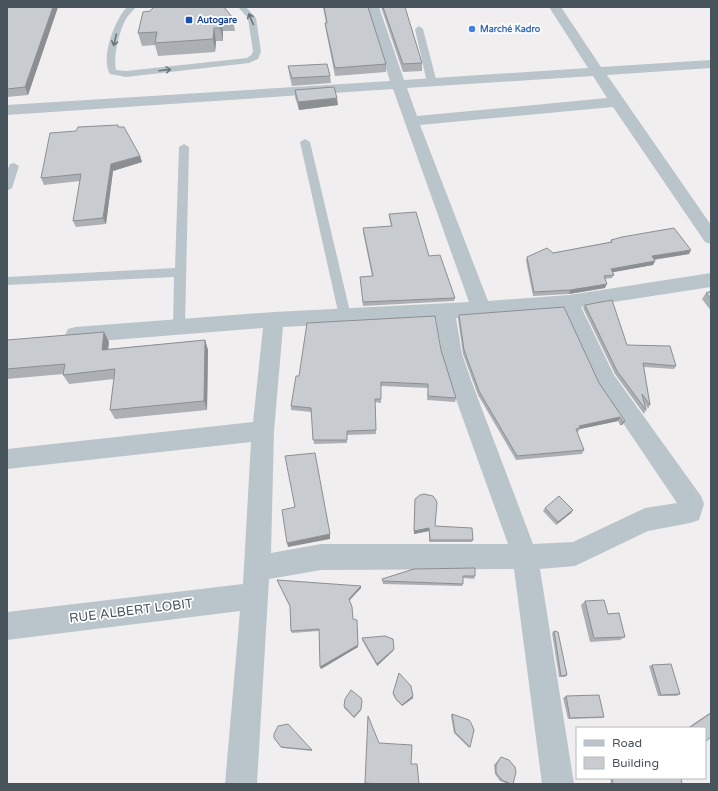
<svg xmlns="http://www.w3.org/2000/svg" width="718" height="791" font-family="'Varela Round',sans-serif">
	<style>
		.lines { fill: none; stroke-linecap: round; stroke-linejoin: round }
		.service { fill: #bac5cb; fill-rule: evenodd }
		.minor { fill: #bac5cb; fill-rule: evenodd }
		.wall { fill: #acafb4 }
		.shaded-wall { fill: #8c8f92 }
		.building { fill: #c8ccd1; stroke: #8c8f92 }
		.oneway { stroke: #6a767d }
		.transit-dot { fill: #1a4fb4; stroke: #fff; stroke-width: 1.5 }
		.shop-dot { fill: #3f7fe0; stroke: #fff; stroke-width: 1.5 }
		.labels { text-anchor: middle; dominant-baseline: central; stroke-width: 3.5; stroke-linejoin: round; paint-order: stroke }
		.far-transit-label { font-size: 9px; font-weight: bold; fill: #164399; stroke: #fff; text-anchor: start }
		.far-shop-label { font-size: 9px; font-weight: bold; fill: #366cbe; stroke: #fff; text-anchor: start }
		.near-street-label { font-size: 13px; fill: #47545b; stroke: #fff }
	</style>
	<rect width="100%" height="100%" fill="#f1eeef"/>
	<g class="lines">
		<path class="service" d="M127 7H136C133 11 128 15 126 19 119 31 113 57 116 70L126 71 247 58 251 55 253 52 248 18 238 7H246L256 18 261 52 258 59 249 63 126 77 110 74C100 58 115 19 127 7Z
			M419 26 423 29 437 83 432 86 427 83 415 29Z
			M305 139 310 142 351 316 350 319 345 321 340 319 339 316 300 142Z
			M184 144 189 147 185 327 184 330 179 332 174 330 173 327 174 277 7 285V277L175 268 179 147Z
			M14 163 19 166 12 188 7 191V171L10 164Z"/>
		<path class="minor" d="M367 7H379L404 80 588 68 549 7H561L601 67 711 60V68L607 75 711 225V244L705 242 613 107 420 125 488 301 569 295 711 273V287L581 307 614 375 701 496 704 504 699 520 690 523 648 531 575 566 540 569 574 784H542L514 569 321 570 269 579 257 784H225L240 611 7 640V612L243 584 251 442 7 469V449L253 422 263 328 75 343 68 341 65 335 68 329 75 327 274 312 469 302 393 89 7 115V105L390 81ZM593 76 607 98 417 116 407 88ZM563 310 598 386 677 503 645 508 573 542 533 544 471 380 462 354 456 318ZM436 319 442 354 449 380 508 544H321L271 553 274 431 283 327Z"/>
	</g>
	<path class="wall" d="M7 7H58L28 95 7 97Z
		M323 7H368L386 64V72L335 76 326 31 325 23H326Z
		M381 7H405L422 63V71L403 72Z
		M143 12 233 18 235 31H223V41H216L215 52 158 56 155 45 142 46 138 33Z
		M288 66 330 76 331 83 292 86 289 73Z
		M295 90 338 105 299 110 295 97Z
		M119 127 140 156 142 162 113 171 106 224 76 227 73 221 80 181 44 185 41 178Z
		M389 214 429 256 455 298 454 301 363 306 360 277 372 276 363 232V228L391 226 389 217Z
		M611 240 689 254 654 260 655 261 653 265 612 272 614 275 612 278 605 279V288L569 294 533 296 526 261 527 257 553 253 610 242Z
		M711 291V311L702 299 706 293Z
		M585 305 627 345 676 366 674 369 644 367 650 405 648 409 644 403 646 410 644 414 615 374 583 308Z
		M459 315 599 383 625 421 622 425H620L618 421 580 429 578 432H577L584 450 582 454 516 460 478 395 463 354 458 319Z
		M104 332 109 342 108 349 205 340 208 350 207 410 115 419 110 410 114 379 69 384 63 375V374L7 379V340Z
		M441 350 456 398 455 402 427 400 428 388 381 386V403L375 402 376 434 347 435V443L314 444 312 412 291 410V406L299 376Z
		M415 499 435 526 473 540 472 542H429V531L414 534Z
		M545 508 573 510 571 513 556 525 543 511Z
		M414 569 475 576 474 579 463 578V584L462 586 383 584 382 579Z
		M277 580 361 588 349 600 358 647 321 669 319 631 292 633 291 631 290 607Z
		M585 601 608 614 625 637 620 640 590 642 581 605Z
		M554 631 567 675 565 677H559L552 633Z
		M362 638 394 649 393 651 377 666 362 640Z
		M652 665 680 694 677 696H658L649 666Z
		M399 673 413 696V698L402 706 396 700 393 695Z
		M566 696 604 717 602 718 568 719 563 698Z
		M344 706 361 710 354 718 344 708Z
		M711 712V737L705 728H687Z
		M452 714 470 747 469 748 454 733 451 716Z
		M274 738 312 750V751L282 748Z
		M501 757 513 784H508L500 781 495 774 494 765 500 758Z
		M610 778H681L682 784H611Z"/>
	<path class="shaded-wall" d="M53 7H58L28 95 25 87Z
		M221 18 223 31V41L220 28Z
		M214 28 216 41 215 52 213 39Z
		M337 98 338 105 299 110 298 102Z
		M140 156 142 162 113 171 106 224 103 218 111 164Z
		M691 250 689 254 650 260 652 256Z
		M655 261 653 265 609 273 611 269Z
		M607 284 605 288 569 294 570 290Z
		M104 332 109 342 107 359 102 350Z
		M205 340 208 350 207 410 204 401Z
		M620 417 618 421 580 429V428L579 426Z
		M625 421 622 425H620L623 422Z
		M573 510 571 513 556 525 558 522Z
		M429 528V531L414 534V531Z
		M330 534V539L288 547 287 543Z
		M361 586V588L349 601V599Z
		M358 645V647L321 669 320 667Z
		M394 649 393 651 377 666V664Z
		M413 696V698L402 706V705Z
		M362 701 361 710 354 718V717Z"/>
	<path class="building" d="M7 7H53L25 87 7 89Z
		M154 7H224L233 18H221L220 28H214L213 39 155 43 157 32 138 33 143 12 150 11Z
		M324 7H368L386 64 335 68 325 23H327Z
		M383 7H405L422 63 403 64Z
		M327 64 330 76 292 78 288 66Z
		M334 87 337 98 298 102 295 90Z
		M118 125V127H124L140 156 111 164 103 218 73 221 81 174 41 178 50 133 76 131 78 127Z
		M416 212 429 256 440 255 455 298 363 302 360 277 373 276 363 228 392 226 389 214Z
		M674 228 691 250 652 256 655 261 611 269 614 275 604 276 607 284 570 290 534 292 527 257 547 248 553 253 612 242 611 240 622 237Z
		M711 291V299L706 293Z
		M612 300 627 345 670 346 676 366 643 363 650 405 642 394 646 410 617 371 585 305Z
		M564 307 599 383 625 421 623 422 620 417 579 426 580 428 576 429 584 450 517 456 479 391 464 350 459 315Z
		M435 316 441 350 456 398 428 396V384L381 382V399H375L376 430 347 431V440H313L311 408 291 406 296 376H299L307 323Z
		M104 332 102 350 205 340 204 401 110 410 115 369 63 375 65 364 7 369V340Z
		M315 453 330 534 287 543 282 510 295 507 285 456Z
		M424 494 433 496 436 500 437 503 435 526 472 528 473 540H430L429 528 414 531 415 499 420 495Z
		M559 496 573 510 558 522 545 508Z
		M475 568V576H463V584L383 581 382 579 414 569Z
		M277 580 361 586 349 599 352 607 353 619 357 620 358 645 320 667 319 629 291 631 290 606Z
		M604 600 608 614 619 613 625 637 594 638 585 601Z
		M554 631 558 632 567 675 561 676Z
		M385 636 393 639 394 649 377 664 362 638Z
		M671 664 680 694 661 695 652 665Z
		M399 673 411 686 413 696 402 705 396 699 393 693Z
		M351 690 361 698 362 701 361 709 354 717 344 706 345 699Z
		M599 695 604 717 570 718 566 696Z
		M711 713V737L705 742V728H689Z
		M452 714 469 720 471 723 474 730 470 747 455 732Z
		M368 716 379 743 412 745 411 764H417L419 784H377L365 783Z
		M288 724 312 750 281 747 274 738V734L278 726Z
		M501 757 509 760 515 767 516 772 513 784H511L502 780 496 773V765Z
		M612 778H681L682 784H613Z"/>
	<defs><path id="oneway-shaft" d="M-6 0H5M1.5-3L5.5 0L1.5 3" fill="none" stroke-width="1.6" stroke-linecap="round" stroke-linejoin="round"/></defs>
	<g class="oneway">
		<use href="#oneway-shaft" transform="translate(251 19) rotate(-113)"/>
		<use href="#oneway-shaft" transform="translate(115 40) rotate(103)"/>
		<use href="#oneway-shaft" transform="translate(165 70) rotate(-7)"/>
	</g>
	<rect class="transit-dot" x="185" y="16" width="8" height="8" rx="2"/>
	<circle class="shop-dot" cx="472" cy="29" r="4"/>
	<g class="labels">
		<g class="far-transit-label">
			<text x="197" y="20">Autogare</text>
		</g>
		<g class="far-shop-label">
			<text x="480" y="29">Marché Kadro</text>
		</g>
		<g class="near-street-label">
			<text transform="translate(131 611) rotate(-7)">RUE ALBERT LOBIT</text>
		</g>
	</g>
	<rect width="718" height="791" fill="none" stroke="#47545b" stroke-width="16"/>
	<rect x="576" y="727" width="130" height="52" fill="#ffffff" stroke="#b5bbbd"/>
	<rect x="584" y="740" width="20" height="6" fill="#bac5cb" stroke="#b5bbbd"/>
	<text x="612" y="747" font-size="12" fill="#47545b">Road</text>
	<rect x="584" y="757" width="20" height="12" fill="#c8ccd1" stroke="#b5bbbd"/>
	<text x="612" y="767" font-size="12" fill="#47545b">Building</text>
</svg>
